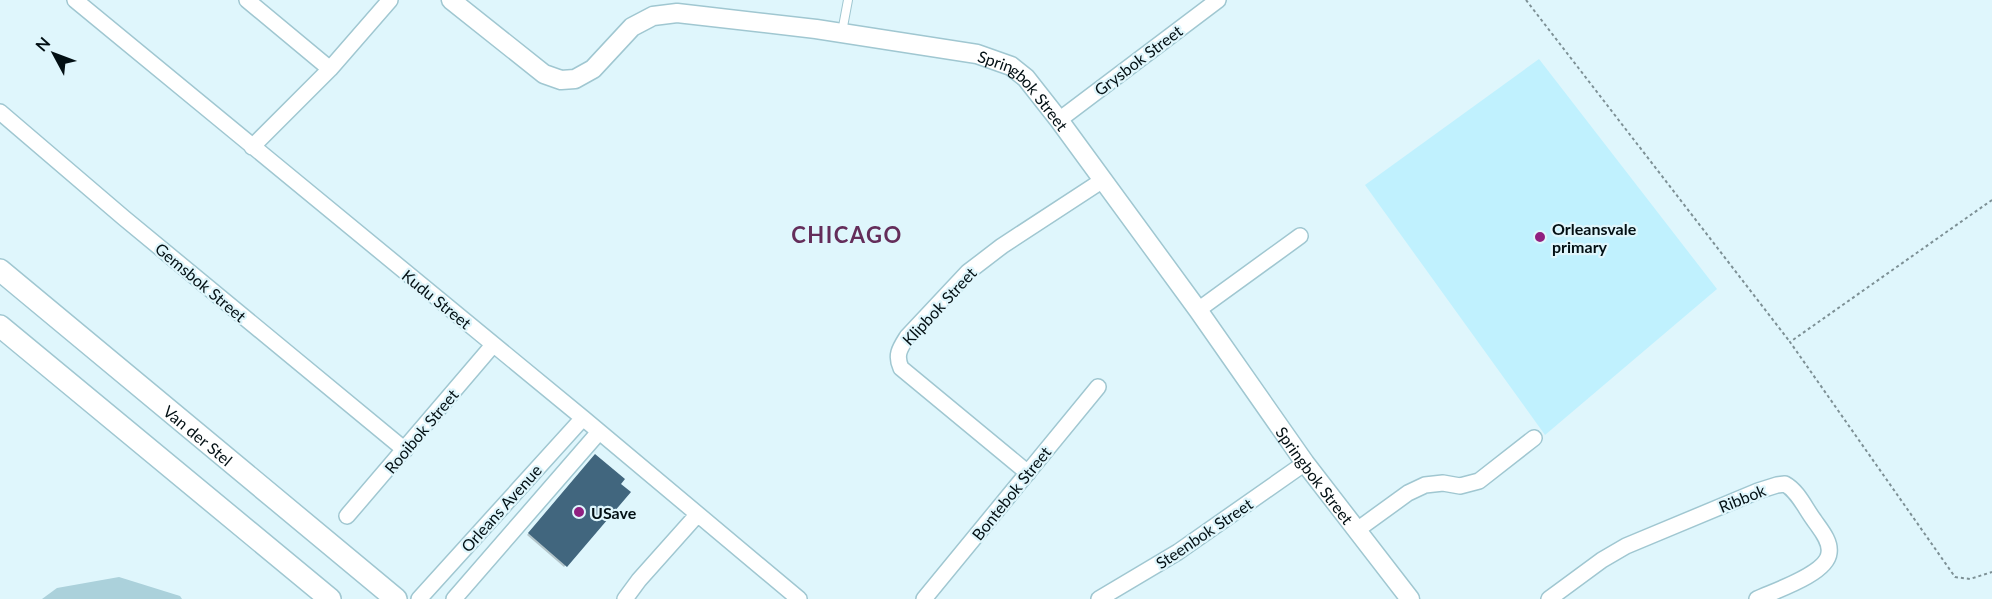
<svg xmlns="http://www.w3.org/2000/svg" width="1992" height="599" font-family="Lato,sans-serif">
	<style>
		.built { fill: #c0f1fe }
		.pitch { fill: #abd1db }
		.shadow { fill: #0003 }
		.building { fill: #41667e }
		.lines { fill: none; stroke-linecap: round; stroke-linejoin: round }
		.service-casing { stroke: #a0c7d1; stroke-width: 10 }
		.minor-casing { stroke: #a0c7d1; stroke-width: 18 }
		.tertiary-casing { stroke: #a0c7d1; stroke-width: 21 }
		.secondary-casing { stroke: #a0c7d1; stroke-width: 24 }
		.path { stroke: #7d9095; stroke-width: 2; stroke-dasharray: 3 3; stroke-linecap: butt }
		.service { stroke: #fff; stroke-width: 8 }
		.minor { stroke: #fff; stroke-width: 15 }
		.tertiary { stroke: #fff; stroke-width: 18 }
		.secondary { stroke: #fff; stroke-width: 21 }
		.poi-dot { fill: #912080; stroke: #dff6fc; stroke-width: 2 }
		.labels { text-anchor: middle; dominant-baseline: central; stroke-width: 4.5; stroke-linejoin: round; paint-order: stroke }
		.street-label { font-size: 16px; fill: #031014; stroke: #dff6fc }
		.poi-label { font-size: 16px; font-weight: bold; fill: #031014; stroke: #dff6fc; text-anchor: start }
		.district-label { font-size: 22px; font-weight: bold; letter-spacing: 1.5px; fill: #642d5a; stroke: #dff6fc }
	</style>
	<rect width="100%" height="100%" fill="#dff6fc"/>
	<path class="built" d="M1539 59 1717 289 1545 435 1365 185Z"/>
	<path class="pitch" d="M119 577 180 596 182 599H42L57 588Z"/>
	<path class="shadow" d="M595 456 619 485 629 492 564 567 527 535Z"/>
	<path class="building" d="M595 454 625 479 621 484 631 492 567 567 528 533Z"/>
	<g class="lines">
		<g class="service-casing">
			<path id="service" d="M842 32 848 0"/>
		</g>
		<g class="minor-casing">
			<path id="minor" d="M75 0 583 418 799 599
				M247 0 330 69
				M0 112 124 218 405 450
				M1059 120 1218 0
				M252 147 330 69 390 0
				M1198 310 1300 236
				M1028 473 901 368C895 355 900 348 907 337L968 272 1002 246 1103 180
				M347 516 493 345
				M1357 530 1408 493 1425 485 1443 483 1460 486 1479 481 1534 438
				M419 599 583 418
				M454 599 599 432
				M625 599 639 580 697 515
				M924 599 1098 387
				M1099 599 1178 552 1305 463
				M1549 599 1602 560 1626 546 1758 491 1777 485 1785 484C1798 491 1805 508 1814 520 1820 529 1831 541 1829 553 1827 574 1774 591 1757 599"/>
		</g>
		<g class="tertiary-casing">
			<g id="tertiary">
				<path id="s1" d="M451 0 544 74 561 80 575 79 593 69 632 27 653 16 677 13 816 29 977 54 1011 66 1026 78 1059 120 1198 310 1305 463 1410 599"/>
			</g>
		</g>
		<g class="secondary-casing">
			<g id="secondary">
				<path id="s2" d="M0 270 396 599"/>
				<path d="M0 326 330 599"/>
			</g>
		</g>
		<path class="path" d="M1526 0 1790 342
			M1992 200 1790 342 1955 577 1970 579 1992 572"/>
		<use href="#service" class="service"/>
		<use href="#minor" class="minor"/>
		<use href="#tertiary" class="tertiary"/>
		<use href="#secondary" class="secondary"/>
	</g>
	<g class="poi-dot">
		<circle cx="1540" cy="237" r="6"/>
		<circle cx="579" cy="512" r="6"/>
	</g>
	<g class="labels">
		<g class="street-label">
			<text transform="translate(1138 60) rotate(-37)">Grysbok Street</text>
			<text stroke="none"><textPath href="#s1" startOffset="640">Springbok Street</textPath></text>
			<text transform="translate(201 282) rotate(40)">Gemsbok Street</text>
			<text transform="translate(437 299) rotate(39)">Kudu Street</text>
			<text transform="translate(939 306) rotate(-47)">Klipbok Street</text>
			<text transform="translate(421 431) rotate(-50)">Rooibok Street</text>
			<text stroke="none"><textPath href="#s2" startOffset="258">Van der Stel</textPath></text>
			<text stroke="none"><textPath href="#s1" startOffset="1126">Springbok Street</textPath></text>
			<text transform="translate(1011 493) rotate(-51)">Bontebok Street</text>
			<text transform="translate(1742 498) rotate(-22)">Ribbok</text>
			<text transform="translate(501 508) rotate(-48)">Orleans Avenue</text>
			<text transform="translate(1204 533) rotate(-34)">Steenbok Street</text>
		</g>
		<g class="poi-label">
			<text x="1552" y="228">Orleansvale<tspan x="1552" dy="18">primary</tspan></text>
			<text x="591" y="512">USave</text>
		</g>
		<g class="district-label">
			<text x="847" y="234">CHICAGO</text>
		</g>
	</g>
	<g transform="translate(54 54) rotate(311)" stroke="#dff6fc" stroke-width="4.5" paint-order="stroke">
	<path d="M0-4.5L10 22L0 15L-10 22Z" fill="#031014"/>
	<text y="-9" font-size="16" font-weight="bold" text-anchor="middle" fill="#031014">N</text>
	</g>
</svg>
